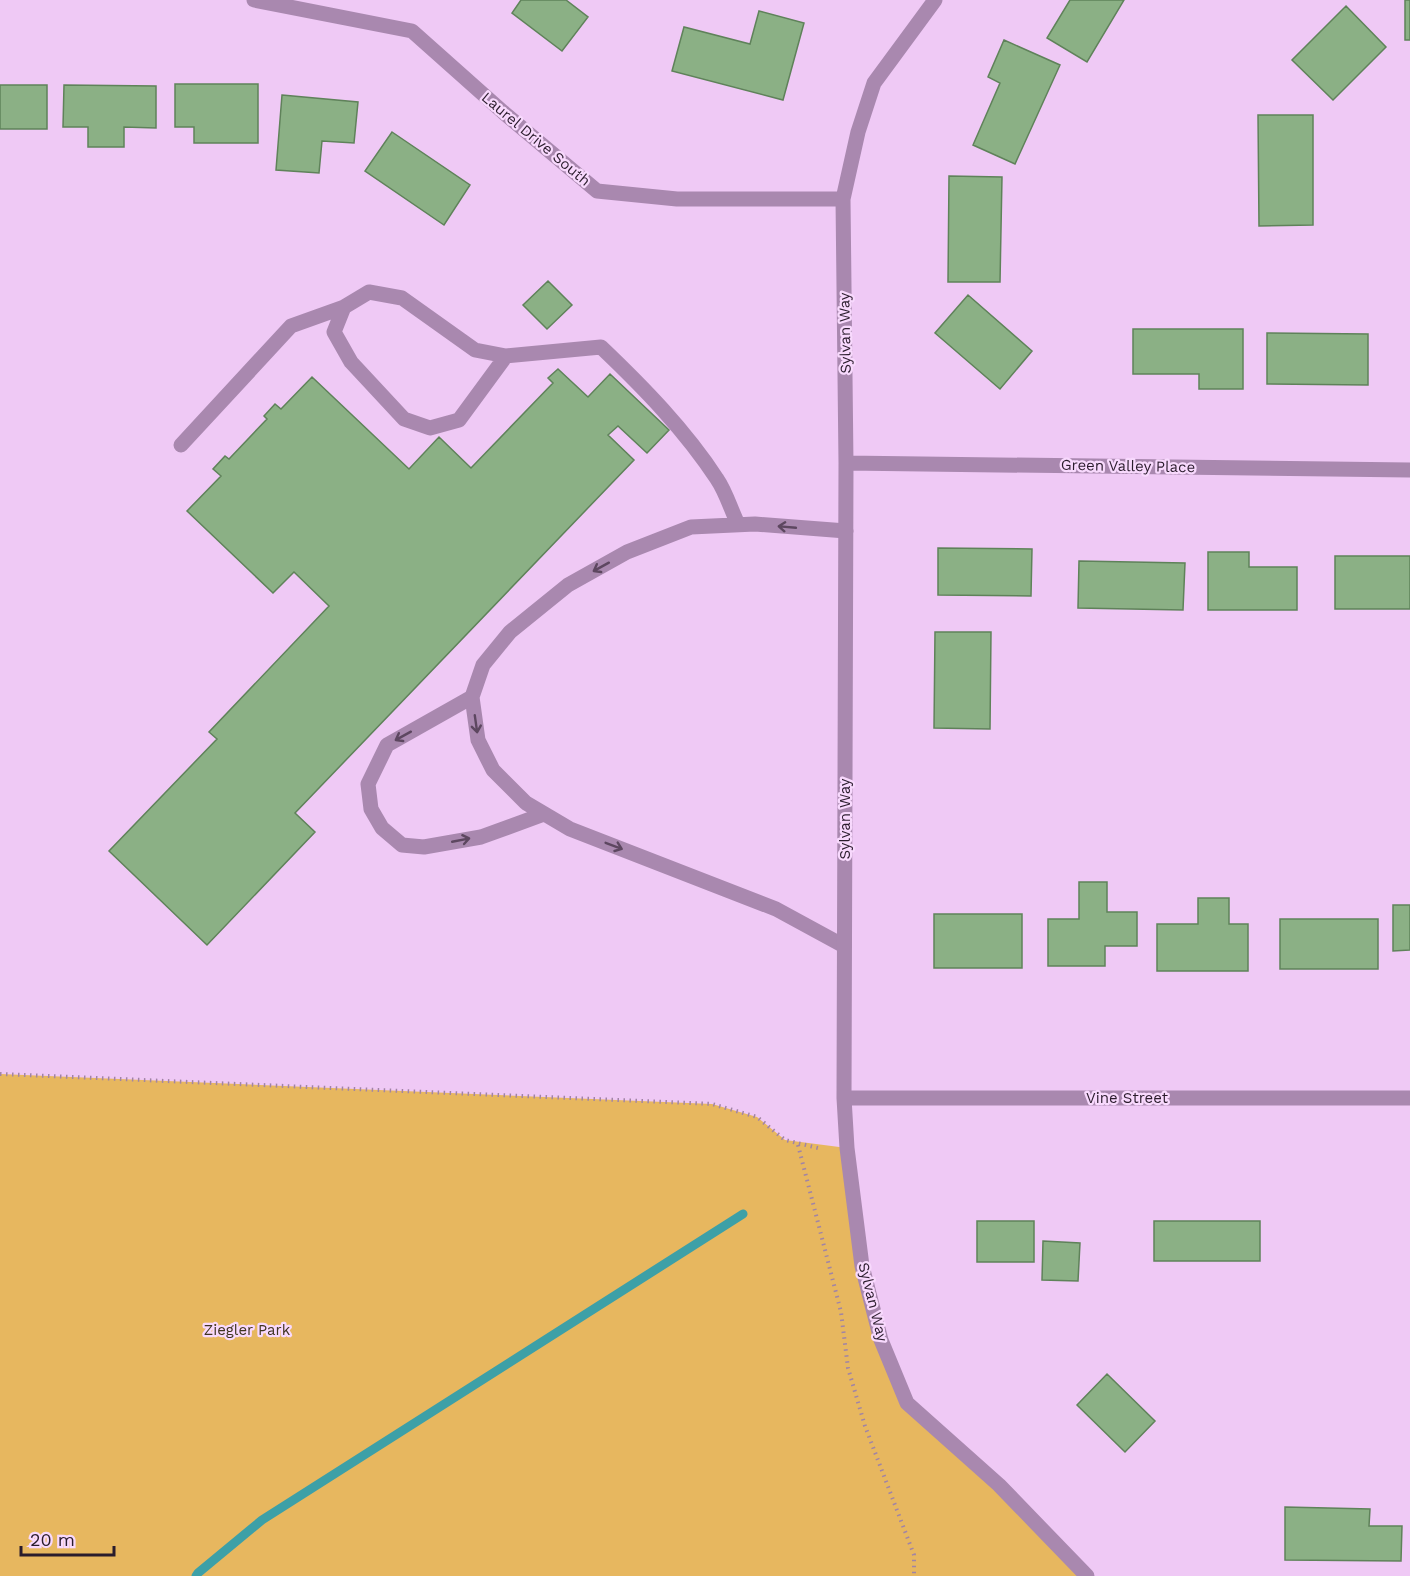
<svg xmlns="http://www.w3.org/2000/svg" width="1410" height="1576" font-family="'Work Sans',sans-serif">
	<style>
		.green { fill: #e7b75f }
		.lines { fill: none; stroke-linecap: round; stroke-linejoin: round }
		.stream { stroke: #3da0a7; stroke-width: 9 }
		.building { fill: #8bb085; stroke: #5f825a; stroke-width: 1.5 }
		.path { stroke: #a184a5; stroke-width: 4; stroke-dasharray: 1.5 4.5; stroke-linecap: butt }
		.lane { stroke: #a988af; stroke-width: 15 }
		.street { stroke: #a988af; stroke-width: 15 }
		.oneway { stroke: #5d4760 }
		.labels { text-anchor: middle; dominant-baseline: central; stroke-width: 4.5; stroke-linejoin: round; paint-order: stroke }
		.street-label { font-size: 15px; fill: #2a1c2c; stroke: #f8d9fd }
		.park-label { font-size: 15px; fill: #403521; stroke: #f8d9fd }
	</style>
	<rect width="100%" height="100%" fill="#efc9f5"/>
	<path class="green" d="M0 1074 712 1104 757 1117 785 1140 847 1148 862 1266 907 1403 1086 1576H0Z"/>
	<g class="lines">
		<path class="stream" d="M196 1576 198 1573 262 1520 743 1214"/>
	</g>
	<path class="building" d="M521 0H566L588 17 562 51 512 13Z
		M1070 0H1124L1087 62 1047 38Z
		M1405 0H1410V40H1405Z
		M1346 6 1386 47 1333 100 1292 60Z
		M759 11 804 23 783 100 672 71 684 27 750 44Z
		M1004 40 1060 65 1015 164 973 145 1000 83 988 77Z
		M175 84H258V143H194V127H175Z
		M0 85H47V129H0Z
		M64 85 156 86V128L124 127V147H88V127H63Z
		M282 95 358 102 354 143 322 141 319 173 276 170Z
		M1258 115H1313V225L1259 226Z
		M392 132 470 185 444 225 365 171Z
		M949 176 1002 177 1000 282H948Z
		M548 281 572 305 547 329 523 305Z
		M968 295 1032 351 1000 389 935 333Z
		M1133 329H1243V389H1199V374H1133Z
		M1267 333 1368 334V385L1267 384Z
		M558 369 588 397 610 374 669 430 647 453 618 426 608 435 634 460 295 813 315 832 207 945 109 851 217 739 209 732 329 606 294 572 273 593 187 511 221 476 213 469 225 456 229 459 267 419 264 416 275 404 281 409 312 377 409 469 439 437 471 468 553 383 548 378Z
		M938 548 1032 549 1031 596 938 595Z
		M1208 552H1249V567H1297V610H1208Z
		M1335 556H1410V609H1335Z
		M1079 561 1185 563 1183 610 1078 608Z
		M935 632H991L990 729 934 728Z
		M1079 882H1107V912H1137V946H1105V966H1048V919H1079Z
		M1198 898H1229V924H1248V971H1157V924H1198Z
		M1393 905H1410V950L1393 951Z
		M934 914H1022V968H934Z
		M1280 919H1378V969H1280Z
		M977 1221H1034V1262H977Z
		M1154 1221H1260V1261H1154Z
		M1043 1241 1080 1243 1078 1281 1042 1280Z
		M1107 1374 1155 1421 1125 1452 1077 1405Z
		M1285 1507 1370 1509 1369 1526H1402L1401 1561 1285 1560Z"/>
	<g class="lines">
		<path class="path" d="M0 1074 712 1104 757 1117 785 1140 818 1148
			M798 1145 841 1312 848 1368 865 1426 914 1555V1576"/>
		<path class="lane" d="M506 356 459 420 430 428 404 419 351 362 334 332 344 307 369 292 402 298 475 350 506 356 601 347C643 387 685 430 717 479 726 492 731 510 738 524
			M181 445 291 326 344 307
			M472 697 387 745 368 784 371 809 382 828 402 845 424 847 481 837 544 814
			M844 946 776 909 570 829 526 803 493 770 478 740 472 697 483 665 510 632 568 585 627 552 691 527 755 524 846 531"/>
		<path class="street" d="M254 0 412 31 503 112 597 191 677 199H843
			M935 0 874 83 858 132 843 199 846 463 844 1098 847 1148 862 1266 881 1340 907 1403 999 1485 1087 1576
			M846 463 1410 470
			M844 1098H1410"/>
	</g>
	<defs><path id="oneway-shaft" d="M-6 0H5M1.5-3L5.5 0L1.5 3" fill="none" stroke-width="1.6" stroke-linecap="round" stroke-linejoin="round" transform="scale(1.5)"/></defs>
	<g class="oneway">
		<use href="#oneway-shaft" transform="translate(787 527) rotate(-175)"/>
		<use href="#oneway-shaft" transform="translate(601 567) rotate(151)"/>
		<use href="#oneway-shaft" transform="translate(476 724) rotate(82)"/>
		<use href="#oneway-shaft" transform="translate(403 736) rotate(151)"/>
		<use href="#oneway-shaft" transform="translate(461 840) rotate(-11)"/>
		<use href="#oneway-shaft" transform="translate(614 846) rotate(21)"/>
	</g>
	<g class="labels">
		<g class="street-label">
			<text transform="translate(536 139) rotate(40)">Laurel Drive South</text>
			<text transform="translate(845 333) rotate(-91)">Sylvan Way</text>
			<text transform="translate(1128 466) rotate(1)">Green Valley Place</text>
			<text transform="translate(845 819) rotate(-90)">Sylvan Way</text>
			<text x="1127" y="1098">Vine Street</text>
			<text transform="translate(873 1302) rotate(76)">Sylvan Way</text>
		</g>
		<g class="park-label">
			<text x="247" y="1330">Ziegler Park</text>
		</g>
	</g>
	<path d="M21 1546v9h93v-9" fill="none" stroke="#2a1c2c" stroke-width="3"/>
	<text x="30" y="1546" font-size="18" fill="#2a1c2c" stroke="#f8d9fd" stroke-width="4.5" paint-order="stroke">20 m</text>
</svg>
